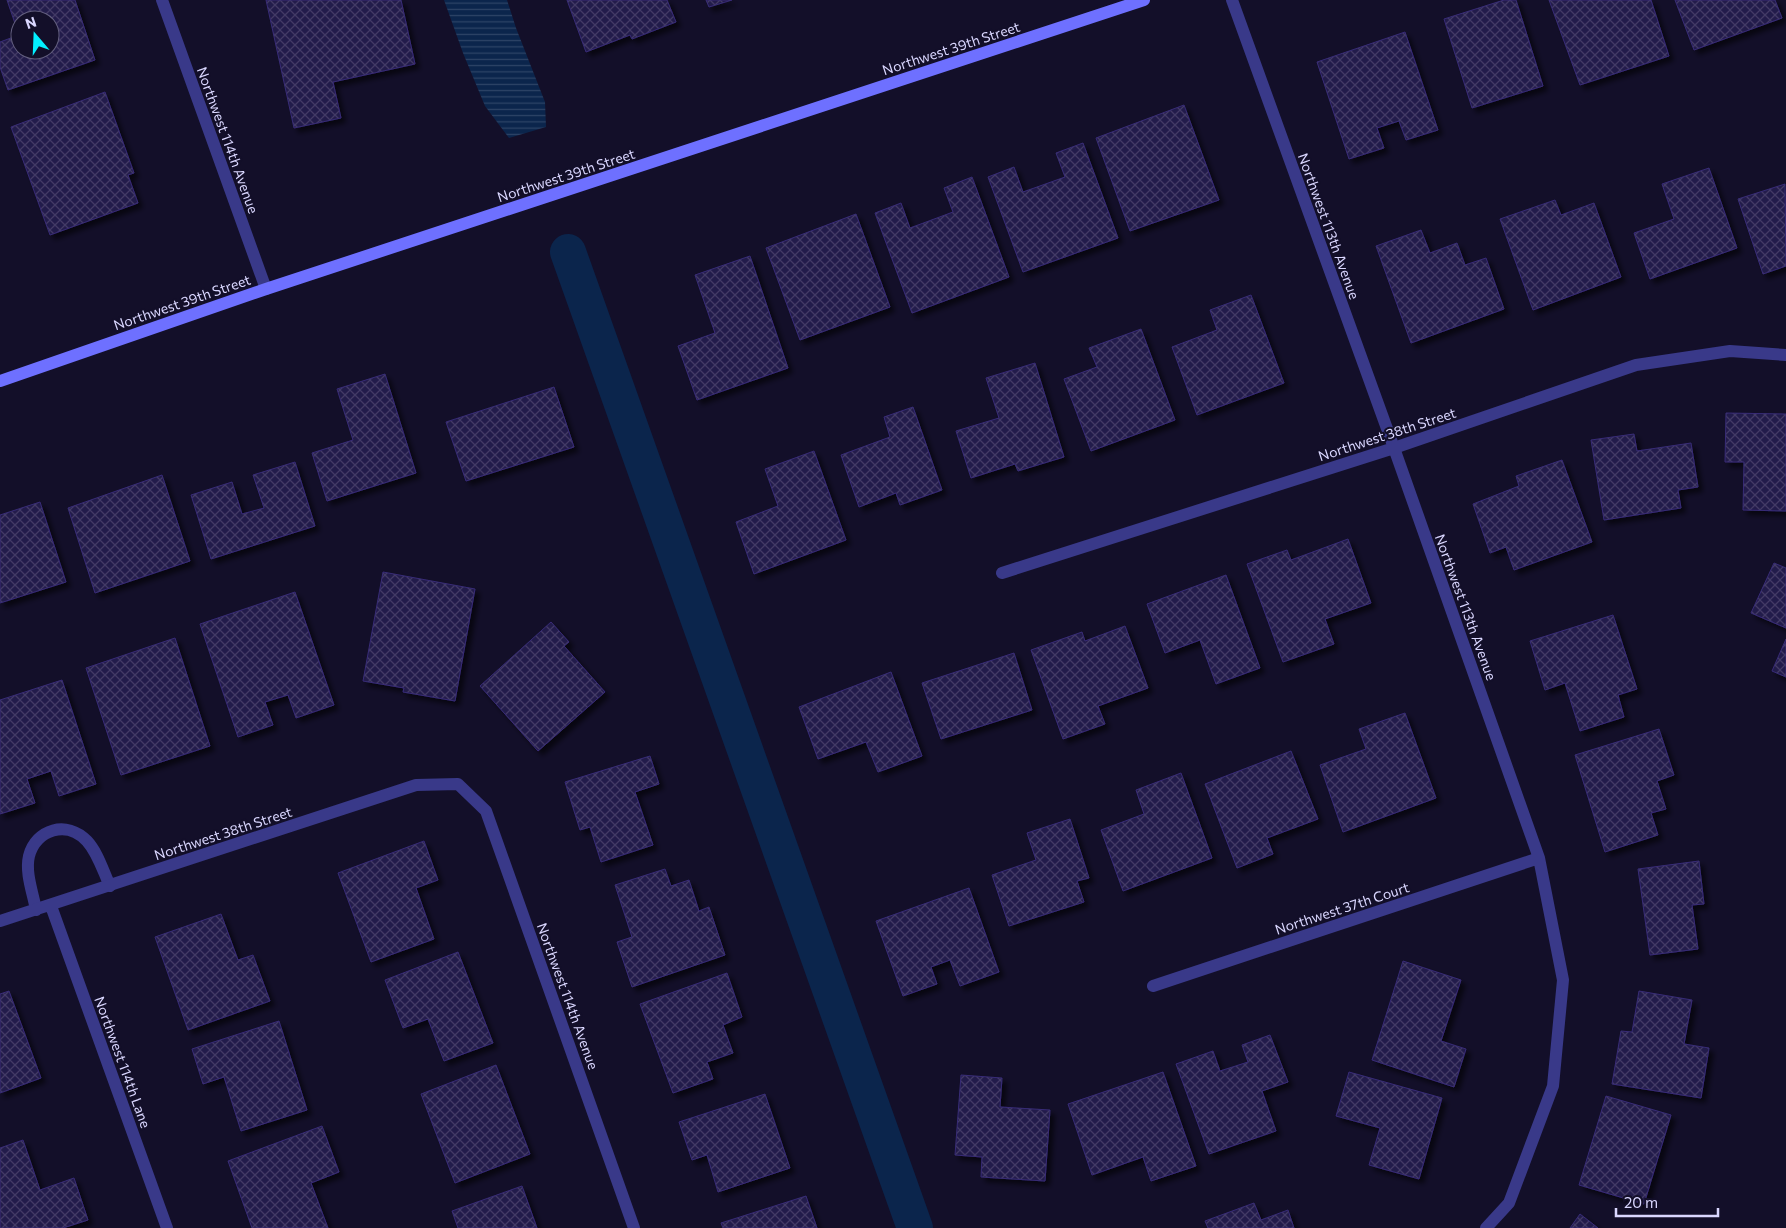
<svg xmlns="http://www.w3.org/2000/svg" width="1786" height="1228" font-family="Commissioner,sans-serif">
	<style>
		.water { fill: url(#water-rules) }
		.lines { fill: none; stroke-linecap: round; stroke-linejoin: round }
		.canal { stroke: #0b254c; stroke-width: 36 }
		.building { fill: url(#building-cross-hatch); stroke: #382c77; fill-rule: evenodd; filter: url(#shadow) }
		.lane { stroke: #393989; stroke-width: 12 }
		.street { stroke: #393989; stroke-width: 12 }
		.secondary { stroke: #6e70ff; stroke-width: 12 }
		.labels { text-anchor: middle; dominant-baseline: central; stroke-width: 4; stroke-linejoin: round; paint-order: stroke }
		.street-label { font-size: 14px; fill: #dad7ff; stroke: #130f29 }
	</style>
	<defs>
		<pattern id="water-rules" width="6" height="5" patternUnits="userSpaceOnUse" patternTransform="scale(1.25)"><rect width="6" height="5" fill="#0b254c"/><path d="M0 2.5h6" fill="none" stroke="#2e4467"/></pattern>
		<pattern id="building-cross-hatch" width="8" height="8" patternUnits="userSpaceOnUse" patternTransform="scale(1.25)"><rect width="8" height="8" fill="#231b4b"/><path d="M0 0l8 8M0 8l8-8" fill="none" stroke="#423b66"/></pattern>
		<filter id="shadow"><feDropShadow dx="4.5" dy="4.5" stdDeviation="2.5" flood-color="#0009"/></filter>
	</defs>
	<rect width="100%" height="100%" fill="#130f29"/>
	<path class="water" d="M444 0H507L516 28 545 102 546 127 509 138 485 106 463 53Z"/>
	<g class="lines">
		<path class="canal" d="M568 252 915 1228"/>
	</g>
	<path class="building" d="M7 0H75L95 60 8 90 0 67V42L19 35ZM20 20H50V50H20Z
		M266 0H401L415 64 333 82 341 118 294 128Z
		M567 0H667L676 22 632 39 630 35 586 52Z
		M706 0H732L709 7Z
		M1504 0H1516L1543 86 1472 108 1444 19Z
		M1549 0H1651L1669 56 1580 85Z
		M1675 0H1775L1782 18 1694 50Z
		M1405 32 1438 130 1406 140 1399 121 1377 128 1384 148 1349 159 1317 62Z
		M105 92 134 173 128 175 138 203 50 235 11 127Z
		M1184 105 1219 200 1130 231 1096 138Z
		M1083 143 1118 238 1023 272 988 177 1014 167 1023 192 1065 177 1056 153Z
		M1709 168 1737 248 1650 279 1634 233 1674 219 1662 184Z
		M972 177 1009 277 912 313 875 213 901 203 910 228 953 212 944 188Z
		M1785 184 1786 266 1763 274 1738 199Z
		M1555 200 1561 215 1594 203 1621 277 1533 310 1500 219Z
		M856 214 890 307 800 340 766 248Z
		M1421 230 1430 253 1457 243 1465 265 1486 258 1504 309 1411 343 1376 246Z
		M750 256 788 368 697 400 678 346 715 333 695 275Z
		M1251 295 1284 383 1197 415 1172 347 1217 330 1210 310Z
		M1141 329 1175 420 1091 451 1064 379 1097 367 1089 348Z
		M1035 363 1064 457 1018 471 1015 464 971 478 956 431 999 418 986 378Z
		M385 374 416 473 327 501 312 453 353 440 337 389Z
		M554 387 574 447 466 481 446 422Z
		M913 407 942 490 900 505 896 493 859 507 841 455 890 437 884 417Z
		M1726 413 1786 414V511L1743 510 1744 462H1725Z
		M1634 434 1637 451 1691 443 1698 487 1678 490 1681 508 1604 520 1591 440Z
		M814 451 846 540 754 574 736 522 778 506 765 469Z
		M1562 460 1592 542 1514 570 1506 547 1490 553 1473 504 1519 486 1516 476Z
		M295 462 315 526 211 559 191 495 232 482 242 514 264 508 253 475Z
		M162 475 190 561 95 593 68 508Z
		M40 502 66 582 0 603V515Z
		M1348 539 1371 603 1325 619 1334 644 1283 662 1247 564 1287 550 1291 560Z
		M1774 563 1786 568V628L1751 613Z
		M383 572 475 589 455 701 403 692 404 688 363 681Z
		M1226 575 1260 668 1216 684 1200 640 1165 653 1147 604Z
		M295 592 334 705 296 718 288 695 265 702 273 725 238 737 200 624Z
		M1613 615 1637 689 1618 695 1624 717 1580 731 1565 683 1545 690 1530 641Z
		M551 622 569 642 564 646 605 692 538 751 480 686Z
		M1125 626 1148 688 1098 706 1105 724 1063 739 1031 650 1082 632 1085 641Z
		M175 638 210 746 121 775 86 668Z
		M1786 639V677L1772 671Z
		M1014 653 1032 710 941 739 922 683Z
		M891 672 922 756 878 772 866 742 818 759 799 707Z
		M62 680 96 784 59 796 51 771 27 779 35 803 0 814V700Z
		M1405 713 1436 798 1343 832 1320 765 1366 749 1359 729Z
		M1659 729 1674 775 1657 781 1666 809 1651 813 1658 835 1605 852 1575 755Z
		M1291 751 1318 819 1267 838 1273 854 1237 868 1205 784Z
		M650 756 659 784 635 792 653 845 601 862 590 827 580 830 565 782Z
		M1181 773 1212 858 1123 891 1101 830 1144 814 1136 790Z
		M1070 819 1089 878 1077 881 1084 902 1009 926 992 875 1036 860 1027 833Z
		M424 841 438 880 416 888 434 939 371 962 338 873Z
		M1699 861 1704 904 1692 905 1698 949 1650 955 1638 869Z
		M665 869 671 886 689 880 699 911 709 907 725 955 632 987 617 942 632 937 615 885Z
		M969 888 999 972 960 986 950 960 931 967 937 984 903 996 876 921Z
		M221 914 238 960 253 955 270 1001 188 1030 155 937Z
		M458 952 493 1043 444 1061 428 1019 403 1028 385 980Z
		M1403 961 1461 980 1441 1041 1466 1049 1454 1087 1372 1060Z
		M727 973 742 1017 723 1025 733 1053 707 1062 713 1079 673 1093 640 1004Z
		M9 991 41 1078 0 1093V994Z
		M1639 991 1692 1000 1684 1044 1709 1048 1701 1098 1612 1084 1621 1031 1632 1032Z
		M279 1021 307 1110 241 1131 224 1077 203 1084 192 1049Z
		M1270 1035 1288 1082 1262 1091 1276 1131 1209 1154 1176 1064 1213 1051 1220 1071 1248 1062 1242 1045Z
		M496 1065 530 1154 455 1183 421 1094Z
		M1163 1072 1196 1166 1151 1181 1143 1157 1092 1175 1068 1104Z
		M1349 1072 1442 1098 1419 1179 1369 1165 1380 1128 1336 1116Z
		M961 1075 1002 1078 1000 1107 1050 1110 1045 1181 981 1177 982 1157 955 1155Z
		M765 1094 790 1168 718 1192 707 1155 692 1160 679 1122Z
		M1606 1096 1671 1115 1644 1204 1579 1185Z
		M322 1126 339 1172 311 1183 328 1228H252L228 1161Z
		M23 1140 40 1190 74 1178 88 1220 63 1228H0V1148Z
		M522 1186 537 1228H458L452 1211Z
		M806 1196 817 1228H723L721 1223Z
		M1254 1203 1261 1220 1288 1210 1294 1228H1208L1205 1221Z
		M1580 1214 1598 1228H1570Z"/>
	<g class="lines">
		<path class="lane" d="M36 910C33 893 25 873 29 856 36 829 67 820 87 841 98 853 103 871 110 886"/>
		<path class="street" d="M162 0 266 289
			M1232 0 1394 448 1539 858 1563 980 1553 1086 1509 1203 1486 1228
			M1002 573 1394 448 1636 365 1730 351 1786 355
			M51 906 167 1228
			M0 921 416 785 458 784 486 811 634 1228
			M1153 986 1539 858"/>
		<path class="secondary" d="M0 381 266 289 1144 0"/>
	</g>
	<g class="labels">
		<g class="street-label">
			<text transform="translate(951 48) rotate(-18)">Northwest 39th Street</text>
			<text transform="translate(228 140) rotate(70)">Northwest 114th Avenue</text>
			<text transform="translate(566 175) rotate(-18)">Northwest 39th Street</text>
			<text transform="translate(1329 226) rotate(70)">Northwest 113th Avenue</text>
			<text transform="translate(182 302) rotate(-19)">Northwest 39th Street</text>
			<text transform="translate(1387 434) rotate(-18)">Northwest 38th Street</text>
			<text transform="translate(1466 607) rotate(70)">Northwest 113th Avenue</text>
			<text transform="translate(223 833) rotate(-18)">Northwest 38th Street</text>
			<text transform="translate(1342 908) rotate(-18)">Northwest 37th Court</text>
			<text transform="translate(568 996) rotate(70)">Northwest 114th Avenue</text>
			<text transform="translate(123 1062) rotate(70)">Northwest 114th Lane</text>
		</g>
	</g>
	<g transform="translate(35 35) rotate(341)"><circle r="24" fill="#130f29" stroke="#635f7f"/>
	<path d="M0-4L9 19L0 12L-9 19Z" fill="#03efff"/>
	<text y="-8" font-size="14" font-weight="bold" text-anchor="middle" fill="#dad7ff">N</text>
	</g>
	<path d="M1616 1208v8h102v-8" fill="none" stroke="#dad7ff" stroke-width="2.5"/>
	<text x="1624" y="1208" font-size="15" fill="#dad7ff" stroke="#130f29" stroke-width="4" paint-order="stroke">20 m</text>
</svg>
